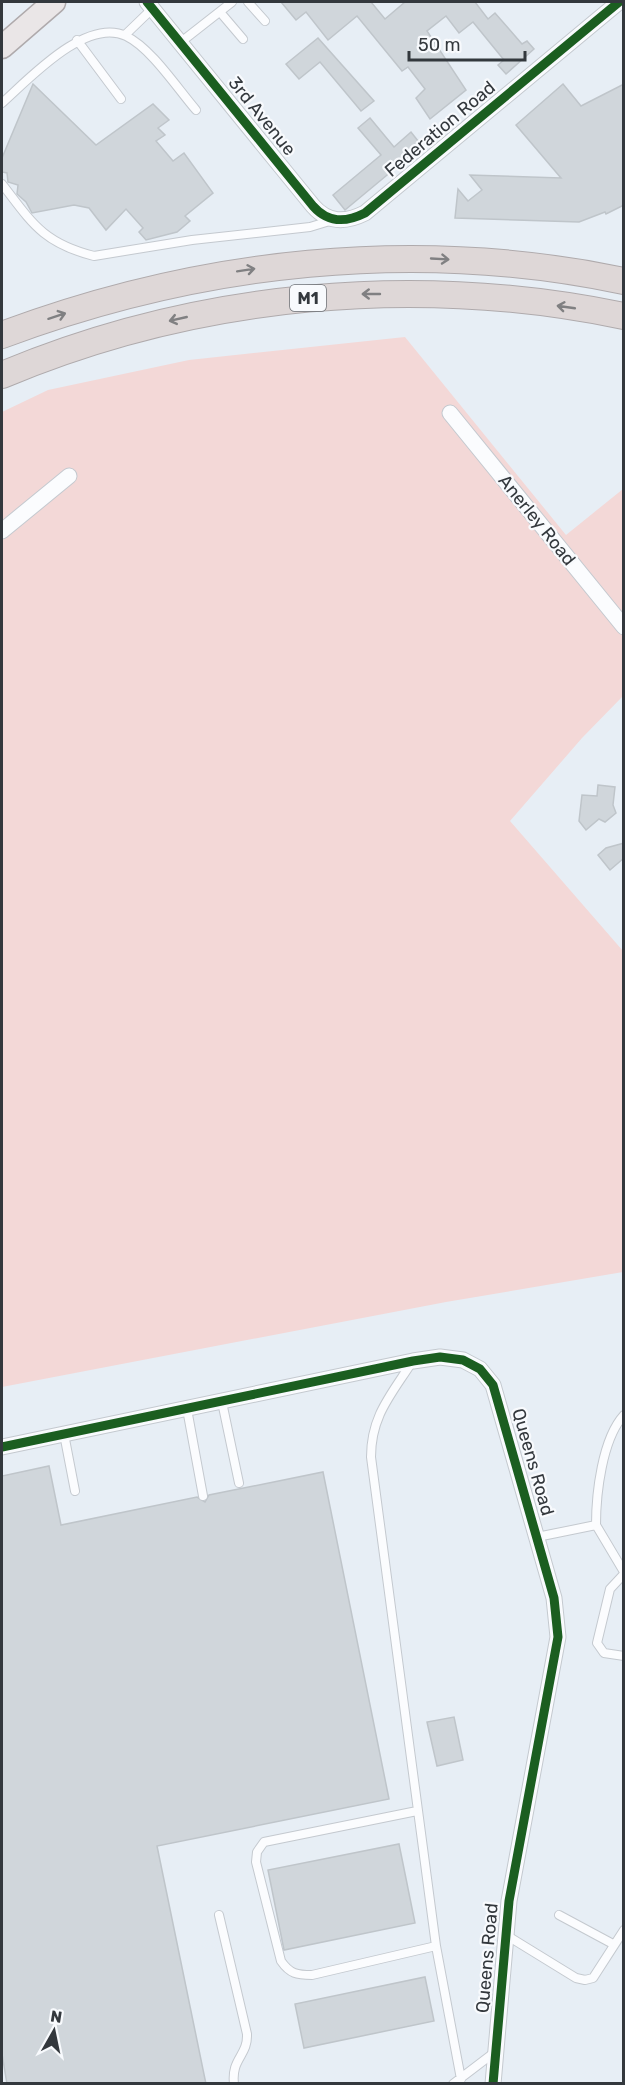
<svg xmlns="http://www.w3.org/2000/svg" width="625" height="2085" font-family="Rubik,sans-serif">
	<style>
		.green { fill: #f3d8d7 }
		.building { fill: #d0d6db; stroke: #bfc5ca; stroke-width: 1.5 }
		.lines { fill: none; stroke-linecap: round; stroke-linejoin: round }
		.service-casing { stroke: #c4c9cf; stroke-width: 10 }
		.minor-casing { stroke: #c4c9cf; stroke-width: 17 }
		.primary-casing { stroke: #afaaac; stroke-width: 25 }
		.motorway-casing { stroke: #afaaac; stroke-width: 28 }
		.service { stroke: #fbfcfe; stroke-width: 8 }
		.minor { stroke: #fbfcfe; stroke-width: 15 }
		.primary { stroke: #eae6e7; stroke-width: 22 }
		.motorway { stroke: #ded7d7; stroke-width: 26 }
		.cycleway-casing { stroke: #f8fafd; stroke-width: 13 }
		.cycleway { stroke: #1b5e20; stroke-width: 9 }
		.oneway { stroke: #808082 }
		.labels { text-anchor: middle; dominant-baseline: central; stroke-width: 4.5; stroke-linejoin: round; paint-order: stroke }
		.shield { fill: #f8fafd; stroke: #6e7277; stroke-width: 1.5 }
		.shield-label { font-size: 16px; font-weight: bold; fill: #33383d }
		.street-label { font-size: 18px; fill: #33383d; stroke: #f8fafd }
	</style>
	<rect width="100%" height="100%" fill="#e7eef5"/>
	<path class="green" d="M405 337 566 535 623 489V696L582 738 510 821 623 951V1272L446 1302 2 1387V412L48 390 189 360Z"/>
	<path class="building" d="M281 2H371L385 19 405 2H475L488 19 495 13 522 44 527 41 534 49 506 74 498 65 504 60 473 22 459 33 446 16 427 31 466 90 430 119 416 98 425 89 408 67 402 71 357 16 328 40 306 12 296 20Z
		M318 38 374 101 361 111 320 62 299 79 286 64Z
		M33 84 96 145 153 104 169 120 158 128 165 135 156 141 173 161 184 153 213 193 185 216 190 221 177 232 146 240 139 232 143 228 126 209 106 230 89 208 74 205 32 213 26 202 17 194 18 185 8 182 7 173 2 172V158Z
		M563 84 581 106 624 84V205L606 214 605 212 579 222 455 218 458 189 468 201 482 190 470 175 561 178 516 125Z
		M370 118 394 147 411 132 422 146 345 210 333 195 381 155 358 128Z
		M598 785 615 787 613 805 616 813 605 822 599 819 586 830 579 821 582 795 597 796Z
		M624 843V858L610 870 598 855 606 848Z
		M49 1466 61 1525 197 1497 205 1502 209 1495 323 1472 389 1799 157 1846 206 2084H7L2 2054V1476Z
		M454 1717 463 1760 437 1766 427 1722Z
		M399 1844 415 1923 284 1950 268 1870Z
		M425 1977 434 2021 304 2048 295 2004Z"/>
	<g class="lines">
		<g class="service-casing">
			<path id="service" d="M248 2 265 21
				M220 12 243 39
				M125 35 153 8
				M77 40 121 99
				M181 42 232 2
				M2 103C29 79 86 17 126 36 151 48 177 88 196 110
				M2 184C32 223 43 243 94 256L192 240 310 227 333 220
				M412 1362C391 1395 371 1416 371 1457L436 1946 461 2079
				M222 1402 239 1483
				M187 1409 203 1496
				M64 1434 75 1491
				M596 1525C596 1494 602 1439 624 1415
				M537 1537 596 1525 624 1572
				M624 1574 610 1589 597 1643 604 1653 624 1656
				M417 1811 264 1842 257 1852 256 1862 281 1961C290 1974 297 1975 312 1975L436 1946
				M219 1915 247 2034C248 2056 231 2058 234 2084
				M559 1915 613 1944
				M506 1935 576 1978 585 1980 593 1978 624 1930
				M453 2084 495 2052"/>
		</g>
		<g class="minor-casing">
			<path id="minor" d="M147 2 313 206C328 223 345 223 365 213L619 2
				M450 413 624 627
				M2 531 69 476
				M2 1447 413 1361 440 1357 463 1360 480 1369 493 1385 554 1598 558 1637 509 1901 493 2084"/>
		</g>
		<g class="primary-casing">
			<path id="primary" d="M2 47 54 2"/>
		</g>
		<g class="motorway-casing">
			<path id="motorway" d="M2 335C200 261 415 237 624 281
				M2 375C197 293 416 273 624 316"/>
		</g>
		<use href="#service" class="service"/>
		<use href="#minor" class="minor"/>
		<use href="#primary" class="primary"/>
		<use href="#motorway" class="motorway"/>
		<g class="cycleway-casing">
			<path id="cycleway" d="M147 2 313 206C328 223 345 223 365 213L619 2
				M2 1447 413 1361 440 1357 463 1360 480 1369 493 1385 554 1598 558 1637 509 1901 493 2084"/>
		</g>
		<use href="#cycleway" class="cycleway"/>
	</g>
	<defs><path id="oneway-shaft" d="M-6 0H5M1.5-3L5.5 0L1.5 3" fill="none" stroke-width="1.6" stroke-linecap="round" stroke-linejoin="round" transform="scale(1.5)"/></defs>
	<g class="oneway">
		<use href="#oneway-shaft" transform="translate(440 259) rotate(3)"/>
		<use href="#oneway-shaft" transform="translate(246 270) rotate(-9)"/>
		<use href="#oneway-shaft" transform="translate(371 294) rotate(-180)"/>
		<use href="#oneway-shaft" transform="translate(566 307) rotate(-172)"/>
		<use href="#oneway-shaft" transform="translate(57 316) rotate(-18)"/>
		<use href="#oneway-shaft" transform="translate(178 319) rotate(167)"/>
	</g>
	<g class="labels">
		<rect class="shield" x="290" y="285" width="36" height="26" rx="4.5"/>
		<g class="shield-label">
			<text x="308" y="298">M1</text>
		</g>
		<g class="street-label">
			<text transform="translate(262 116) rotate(51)">3rd Avenue</text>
			<text transform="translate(440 129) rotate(-40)">Federation Road</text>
			<text transform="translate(537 520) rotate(51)">Anerley Road</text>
			<text transform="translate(533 1462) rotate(74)">Queens Road</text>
			<text transform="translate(487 1958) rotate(-85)">Queens Road</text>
		</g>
	</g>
	<rect width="625" height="2085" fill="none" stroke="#33383d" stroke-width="6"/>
	<g transform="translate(54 2031) rotate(9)" stroke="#f8fafd" stroke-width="4.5" paint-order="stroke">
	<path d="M0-4.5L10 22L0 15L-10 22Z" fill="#33383d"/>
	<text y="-9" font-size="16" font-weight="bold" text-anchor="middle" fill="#33383d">N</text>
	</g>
	<path d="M409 51v9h116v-9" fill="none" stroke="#33383d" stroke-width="3"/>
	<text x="418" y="51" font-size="18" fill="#33383d" stroke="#f8fafd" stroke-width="4.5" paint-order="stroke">50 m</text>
</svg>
